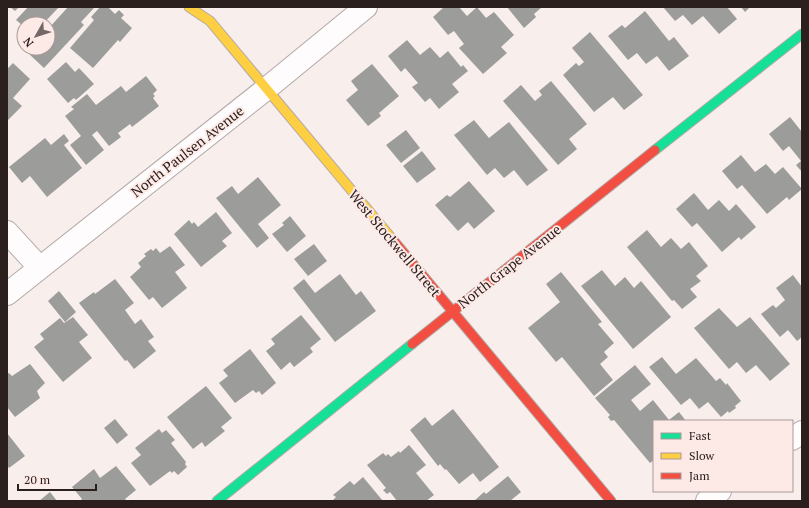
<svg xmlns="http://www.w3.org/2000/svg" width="809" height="508" font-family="'PT Serif',serif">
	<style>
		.building { fill: #9c9d9b }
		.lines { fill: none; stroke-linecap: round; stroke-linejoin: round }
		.street-casing { stroke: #b3a9a7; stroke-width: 24 }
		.fast-casing { stroke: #b3a9a7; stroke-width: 11 }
		.slow-casing { stroke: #b3a9a7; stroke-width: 11 }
		.jam-casing { stroke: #b3a9a7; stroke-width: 11 }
		.street { stroke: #fefcfc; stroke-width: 22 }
		.fast { stroke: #16e098; stroke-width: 9 }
		.slow { stroke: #ffcf43; stroke-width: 9 }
		.jam { stroke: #f24e42; stroke-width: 9 }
		.labels { text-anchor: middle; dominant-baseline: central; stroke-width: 4; stroke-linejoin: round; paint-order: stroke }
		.street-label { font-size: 14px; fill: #2b201e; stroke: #fdeae7 }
	</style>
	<rect width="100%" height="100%" fill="#f8eeec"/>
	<path class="building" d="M10 7H19L15 11Z
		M28 7H59L43 24H24V34L18 28 22 25 16 20Z
		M68 7 94 8 81 22 84 25 44 68 28 53 33 48H48V29Z
		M100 7H108L115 14 119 10 124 15 121 18 132 28 120 42 118 40 93 68 70 48 94 20 91 17Z
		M444 7H459L467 16 477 7 486 18 494 12 514 35 501 47 507 53 483 74 459 48 464 44 454 31 448 35 433 17Z
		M507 7H542L534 14 536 17 524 28Z
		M663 7H727L737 19 719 34 703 16 692 25 683 15 675 21Z
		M741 7H750L745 12Z
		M645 11 669 41 674 37 689 56 669 71 657 56 646 64 637 53 628 60 608 36 622 25 625 28Z
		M590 32 643 95 624 110 613 97 594 112 563 75 576 63 579 66 584 62 572 48Z
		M407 40 420 55 430 47 440 58 448 51 461 67 463 65 468 71 452 84 459 92 439 109 430 98 425 102 412 87 418 83 405 68 401 72 388 56Z
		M66 62 75 72 79 68 94 84 76 100 74 98 68 103 47 79Z
		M13 63 30 79 13 98 22 106 7 121V69Z
		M372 64 399 96 379 113 381 116 368 126 346 100 358 90 351 81Z
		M146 76 157 90 153 94 155 96 153 98 159 106 132 127 130 124 118 133 121 137 109 146 97 131 92 135 104 150 86 165 70 145 81 136 65 116 74 109 71 107 87 94 96 105 121 86 126 92Z
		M551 81 587 124 569 139 577 149 558 165 503 101 521 85 535 101 542 95 539 91Z
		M790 117 802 132V172L796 165 801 161 789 146 783 151 769 134Z
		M474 120 489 138 509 122 548 170 527 186 514 170 504 178 495 168 487 175 454 135Z
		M406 130 420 148 401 163 386 145Z
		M64 134 69 141 64 145 82 168 47 197 30 176 22 183 9 167 45 138 51 145Z
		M422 151 436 169 417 183 403 166Z
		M741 155 755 172 766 164 775 174 783 167 802 189 789 200 787 197 767 214 742 185 737 189 722 171Z
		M258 177 281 205 258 224 269 238 257 248 216 198 232 186 238 194Z
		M469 181 495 211 474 229 468 222 458 231 435 205 447 195 450 197Z
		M694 193 708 210 719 200 729 211 736 204 756 227 741 240 739 237 722 252 697 223 692 227 676 209Z
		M216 212 232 233 222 241 227 246 201 267 174 234 189 220 192 224 194 222 198 227Z
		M290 216 306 236 287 252 272 234 284 225 282 223Z
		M647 230 661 247 671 238 681 249 689 242 708 266 696 276 701 281 690 289 697 297 682 309 674 300 672 301 627 247Z
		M314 244 327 261 308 276 294 259Z
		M170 246 185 265 175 272 187 288 162 308 153 297 149 300 130 277 141 267 138 263 146 256 144 254 151 249 153 251 156 248 160 253Z
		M602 270 615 286 625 277 634 288 641 281 671 317 633 349 581 286Z
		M561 272 602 322 598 324 614 343 604 352 608 357 600 364 613 380 594 396 562 357 556 362 528 328 560 302 546 284Z
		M340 274 356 295 361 291 376 311 335 342 293 288 304 279 315 293Z
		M793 275 802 287V337L797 341 788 330 780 337 761 314 773 305 776 308 785 300 776 288Z
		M115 279 134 303 125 310 135 324 141 319 154 337 148 341 156 351 134 369 127 360 125 361 79 303 94 292 95 294Z
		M59 291 76 312 65 322 48 301Z
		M719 308 737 327 750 317 790 364 770 381 756 365 746 373 737 362 729 369 694 328Z
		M301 315 321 339 310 348 313 352 294 367 290 362 281 370 266 351 275 344 271 339Z
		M73 317 88 335 79 342 92 358 63 382 34 347 44 339 40 334 60 318 64 323Z
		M250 349 276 383 262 395 259 391 256 393 253 390 235 403 219 383 228 376 223 370Z
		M662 357 676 374 696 358 716 381 720 378 726 385 727 383 741 401 735 406 736 408 729 413 728 411 721 417 708 402 699 409 690 398 681 405 649 367Z
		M30 364 45 383 37 391 40 398 15 417 7 407V374L9 373 12 376Z
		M635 365 651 384 631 400 640 411 653 400 669 420 679 412 686 421H654V460L650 463 614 420 611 421 608 417 610 415 595 398Z
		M206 386 232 418 221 427 225 431 205 447 202 442 193 449 167 417Z
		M453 409 499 467 480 482 473 473 459 484 446 469 445 470 440 464 438 466 410 430 425 417 432 426Z
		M115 419 128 435 117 444 104 428Z
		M159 429 162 433 166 430 175 440 171 443 186 462 185 464 187 467 178 475 174 471 172 473 170 471 150 486 131 463 141 455 135 448Z
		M7 433 25 456 9 468 7 465Z
		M409 445 426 465 416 473 434 495 426 501H397L390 492 387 494 383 490 386 488 367 465 383 453 386 456 388 454 391 457 399 451 400 453Z
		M116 466 136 490 125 499 127 501H80L82 499 72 487 94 469 100 478Z
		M508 476 521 492 510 501H474L484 492 486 494Z
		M363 477 383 501H332L336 497 333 495 350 481 354 485Z
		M50 492 57 501H39Z"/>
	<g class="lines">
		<g class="street-casing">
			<path id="street" d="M7 232 40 268
				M7 294 266 89 366 7
				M792 439 802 432
				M707 501 720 491"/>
		</g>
		<g class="fast-casing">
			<path id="fast" d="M655 150 802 34
				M217 501 412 344"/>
		</g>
		<g class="slow-casing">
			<path id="slow" d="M189 7 210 21 393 240"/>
		</g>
		<g class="jam-casing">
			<path id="jam" d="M393 240 611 501
				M412 344 655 150"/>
		</g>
		<use href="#street" class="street"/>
		<use href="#fast" class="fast"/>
		<use href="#slow" class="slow"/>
		<use href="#jam" class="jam"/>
	</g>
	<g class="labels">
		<g class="street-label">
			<text transform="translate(187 151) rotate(-38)">North Paulsen Avenue</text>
			<text transform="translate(395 243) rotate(50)">West Stockwell Street</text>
			<text transform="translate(509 266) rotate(-38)">North Grape Avenue</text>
		</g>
	</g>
	<rect width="809" height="508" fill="none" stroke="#2b201e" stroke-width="16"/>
	<rect x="653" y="420" width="140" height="72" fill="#fdeae7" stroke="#a99997"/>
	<rect x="661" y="433" width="20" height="6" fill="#16e098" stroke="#a99997"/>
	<text x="689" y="440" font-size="12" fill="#2b201e">Fast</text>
	<rect x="661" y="453" width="20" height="6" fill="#ffcf43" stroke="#a99997"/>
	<text x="689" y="460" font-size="12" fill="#2b201e">Slow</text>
	<rect x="661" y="473" width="20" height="6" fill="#f24e42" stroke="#a99997"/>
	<text x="689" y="480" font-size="12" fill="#2b201e">Jam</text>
	<g transform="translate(36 36) rotate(231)"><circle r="19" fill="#fdeae7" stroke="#a99997"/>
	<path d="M0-3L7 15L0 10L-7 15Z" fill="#736866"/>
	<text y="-6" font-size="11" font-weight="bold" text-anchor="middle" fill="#2b201e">N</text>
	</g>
	<path d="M18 484v6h78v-6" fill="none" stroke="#2b201e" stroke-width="2"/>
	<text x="24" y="484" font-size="12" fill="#2b201e" stroke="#fdeae7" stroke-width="3" paint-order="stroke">20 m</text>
</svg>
